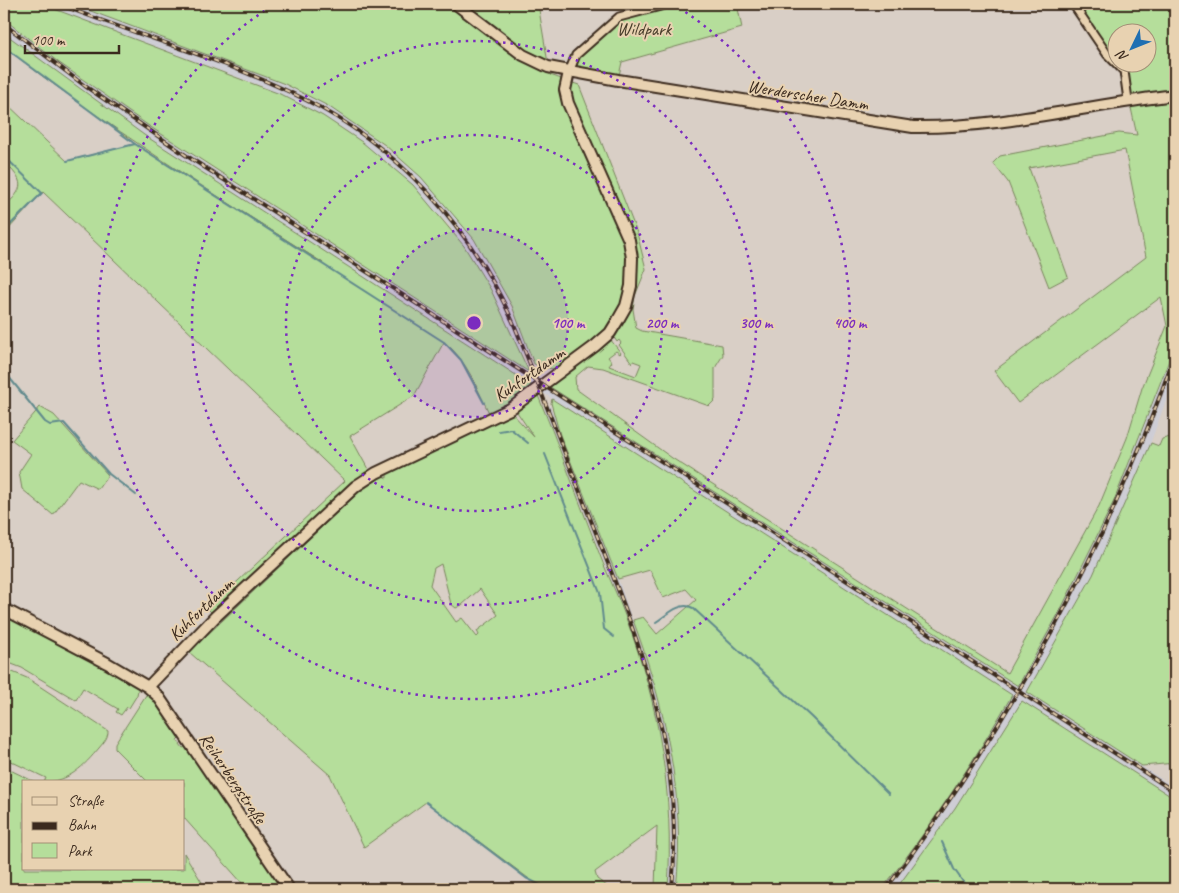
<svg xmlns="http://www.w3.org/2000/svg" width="1179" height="893" font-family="Caveat,sans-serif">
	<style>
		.built { fill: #cecdd5 }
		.green { fill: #b5de9b; stroke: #78845c; fill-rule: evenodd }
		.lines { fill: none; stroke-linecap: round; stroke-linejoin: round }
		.stream { stroke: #618a8d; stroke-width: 2 }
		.street-casing { stroke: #3b2a1e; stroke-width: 11 }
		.secondary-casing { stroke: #3b2a1e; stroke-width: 14 }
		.street { stroke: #e8d2b1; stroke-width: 7 }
		.secondary { stroke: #e8d2b1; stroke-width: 10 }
		.rail-casing { stroke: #3b2a1e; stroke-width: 4 }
		.rail { stroke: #e8d2b1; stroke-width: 2; stroke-dasharray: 5.5; stroke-linecap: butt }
		.ring { fill: none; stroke: #7b2cbf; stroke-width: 2.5; stroke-dasharray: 2.5 5 }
		.labels { text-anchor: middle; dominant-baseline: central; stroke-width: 4; stroke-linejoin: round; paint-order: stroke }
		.park-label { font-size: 18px; fill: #473c2a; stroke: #e8d2b1 }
		.street-label { font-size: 18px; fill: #3b2a1e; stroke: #e8d2b1 }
		.centre { fill: #7b2cbf; stroke: #e8d2b1; stroke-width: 2.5 }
		.ring-label { font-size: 15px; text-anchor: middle; font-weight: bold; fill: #7b2cbf; stroke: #e8d2b1; stroke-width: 4; stroke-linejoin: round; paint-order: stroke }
	</style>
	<rect width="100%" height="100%" fill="#d9cfc6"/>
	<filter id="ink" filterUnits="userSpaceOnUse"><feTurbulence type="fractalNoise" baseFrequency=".02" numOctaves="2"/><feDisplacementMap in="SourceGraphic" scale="10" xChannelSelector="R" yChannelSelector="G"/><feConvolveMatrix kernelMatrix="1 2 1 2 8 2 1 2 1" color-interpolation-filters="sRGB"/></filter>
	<g filter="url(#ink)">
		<path class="built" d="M41 4H72L269 77 328 106 368 133 421 177 474 239 501 284 530 351 520 355 491 290 449 225 392 166 347 131 302 105 264 87Z
			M4 19 58 62 206 164 1017 686 1060 611 1114 501 1175 345V376L1146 455 1093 575 1027 692 1175 788V799L1022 701 955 808 910 871 896 889H882L909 855 980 749 839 584 144 135 4 33Z
			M550 406 618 579 661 703 671 754 677 804 678 855 676 889H668L671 829 669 804 664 754 653 705 626 618 544 409Z"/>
		<path class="green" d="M4 4H41L280 94 323 116 362 142 413 185 464 246 491 290 529 372 149 126 58 62 4 19Z
			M72 4H538L550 75 579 85 637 233 646 269 635 296 633 309 636 328 642 331 722 345 723 355 715 368V400L709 406 603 368 588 366 575 377 576 389 672 458 1007 673 1099 506 1127 438 1142 388 1167 326 1161 297 1018 403 994 371 1146 257 1125 150 1029 168 1068 277 1049 287 1008 182 993 163 1000 156 1119 133 1137 135C1131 111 1128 85 1117 62H1146V32H1116V62L1078 4H1175V345L1114 501 1060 611 1018 686 547 385 610 339 621 353 620 354 616 351 608 357 612 362 609 366 636 376 641 364 633 361 632 363 619 345 621 343 619 340 617 342 613 336 627 292 609 330 557 369 544 368 534 364 512 306 474 239 421 177 385 145 328 106 285 84Z
			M634 4H737L742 28 622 62 618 80 569 72C579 43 611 23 634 4Z
			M4 33 144 135 533 386 509 406 490 415C478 391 467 359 444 342L414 396 350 436 369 471 214 615 208 609 345 481 43 192 4 234V207C25 188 25 182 4 162V101L67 161 135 144 323 263C215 195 104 125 4 47Z
			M537 393C558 443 576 494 596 545 605 570 617 593 626 618 660 706 674 796 668 889H655L657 826 595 872 597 879 611 889H548L536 884 426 802 364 847 330 775 189 652 358 493 383 476 387 478V470L512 413 534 437 515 409ZM441 564 451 604 456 608 462 605 480 589 498 615 477 631 479 635 477 637 462 618 456 622 430 585 434 568Z
			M552 399 1012 695C973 763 930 828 882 889H676C686 797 665 706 633 620L643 617 657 634 696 600 686 589 663 598 650 570 618 579 560 435 551 403Z
			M40 407 54 415 108 475 98 489 79 480 53 515 22 489 19 472 31 454 12 440Z
			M1175 436V763L1142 766 1027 692 1093 575 1151 443 1159 446 1162 439Z
			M4 612 139 685 137 695 129 708 127 707 121 715 116 712 118 709 83 688 76 700 22 668 4 661V653L10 639 4 636Z
			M10 671 27 678 108 731C108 738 104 742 99 748 84 766 69 782 44 782L46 778 4 758V681Z
			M146 695 156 700 181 737 177 740 183 748 187 746 284 889H244L243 884 184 818V782H148L115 749V743Z
			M1022 701 1175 799V889H896L955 808Z
			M4 767 35 782H24V869H184V853L206 889H4Z"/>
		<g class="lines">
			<path class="stream" d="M4 47 135 144 444 342 461 360 484 403
				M4 156 42 193 4 231
				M67 161 135 144
				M4 371 45 422 50 425 64 423 109 474 136 495
				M499 431 511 429 528 443
				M545 454 600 593 604 629 614 637
				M656 622C667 615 680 601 693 608L811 717 889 794
				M426 802 526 878 548 889
				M942 842 954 869 968 889"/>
			<g class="street-casing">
				<path id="street" d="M1073 4 1107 54 1124 71 1128 100
					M569 72 576 55 619 17 668 4"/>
			</g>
			<g class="secondary-casing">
				<path id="secondary" d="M456 4 523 55 548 67 618 80 913 127C1002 128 1087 105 1175 95
					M4 609 107 663 148 687 158 696 289 889
					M148 687 215 617 356 486 376 473 510 409 595 346 610 333 618 320 626 306 631 286 632 258 629 240 568 103 565 90 569 72"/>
			</g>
			<use href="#street" class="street"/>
			<use href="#secondary" class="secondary"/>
			<g class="rail-casing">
				<path id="rail" d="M58 4C139 36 224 59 302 98 397 145 470 226 513 322 539 385 563 449 588 513 638 639 685 750 672 889
					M4 24 85 86 187 156 1175 792
					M886 889C1010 723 1107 550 1175 354"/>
			</g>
			<use href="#rail" class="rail"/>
		</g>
	</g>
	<circle cx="474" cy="323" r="94" fill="#7b2cbf" fill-opacity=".12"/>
	<g class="ring">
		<circle cx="474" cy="323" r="94"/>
		<circle cx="474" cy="323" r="188"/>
		<circle cx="474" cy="323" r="282"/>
		<path d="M673 4A376 376 0 1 1 275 4"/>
	</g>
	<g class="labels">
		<g class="park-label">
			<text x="644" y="29">Wildpark</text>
		</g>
		<g class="street-label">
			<text transform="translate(808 95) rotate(9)">Werderscher Damm</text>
			<text transform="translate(529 374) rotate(-35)">Kuhfortdamm</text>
			<text transform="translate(201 609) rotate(-44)">Kuhfortdamm</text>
			<text transform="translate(233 778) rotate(56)">Reiherbergstraße</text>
		</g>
	</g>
	<circle cx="474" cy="323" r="8" class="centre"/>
	<g class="ring-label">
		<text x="568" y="328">100 m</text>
		<text x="662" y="328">200 m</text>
		<text x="756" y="328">300 m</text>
		<text x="850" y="328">400 m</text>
	</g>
	<rect width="1179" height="893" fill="none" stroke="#e8d2b1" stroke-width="20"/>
	<rect x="10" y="10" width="1159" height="873" fill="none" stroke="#3b2a1e" stroke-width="2" filter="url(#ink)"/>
	<rect x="22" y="780" width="162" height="90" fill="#e8d2b1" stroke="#a38f76"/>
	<rect x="32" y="797" width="25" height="8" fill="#e8d2b1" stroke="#a38f76"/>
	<text x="68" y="806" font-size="15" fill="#3b2a1e">Straße</text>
	<rect x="32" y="822" width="25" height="8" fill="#3b2a1e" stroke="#a38f76"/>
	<text x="68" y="830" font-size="15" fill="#3b2a1e">Bahn</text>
	<rect x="32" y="843" width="25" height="15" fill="#b5de9b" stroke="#a38f76"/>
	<text x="68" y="856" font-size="15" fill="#3b2a1e">Park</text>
	<g transform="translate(1132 48) rotate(227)"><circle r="24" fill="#e8d2b1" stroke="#a38f76"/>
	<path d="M0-4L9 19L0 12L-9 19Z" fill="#1f6fb2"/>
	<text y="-8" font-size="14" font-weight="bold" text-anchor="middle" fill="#3b2a1e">N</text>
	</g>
	<path d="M25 45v8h94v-8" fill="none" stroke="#3b2a1e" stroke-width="2.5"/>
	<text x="32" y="45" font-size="15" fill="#3b2a1e" stroke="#e8d2b1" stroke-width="4" paint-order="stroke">100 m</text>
</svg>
